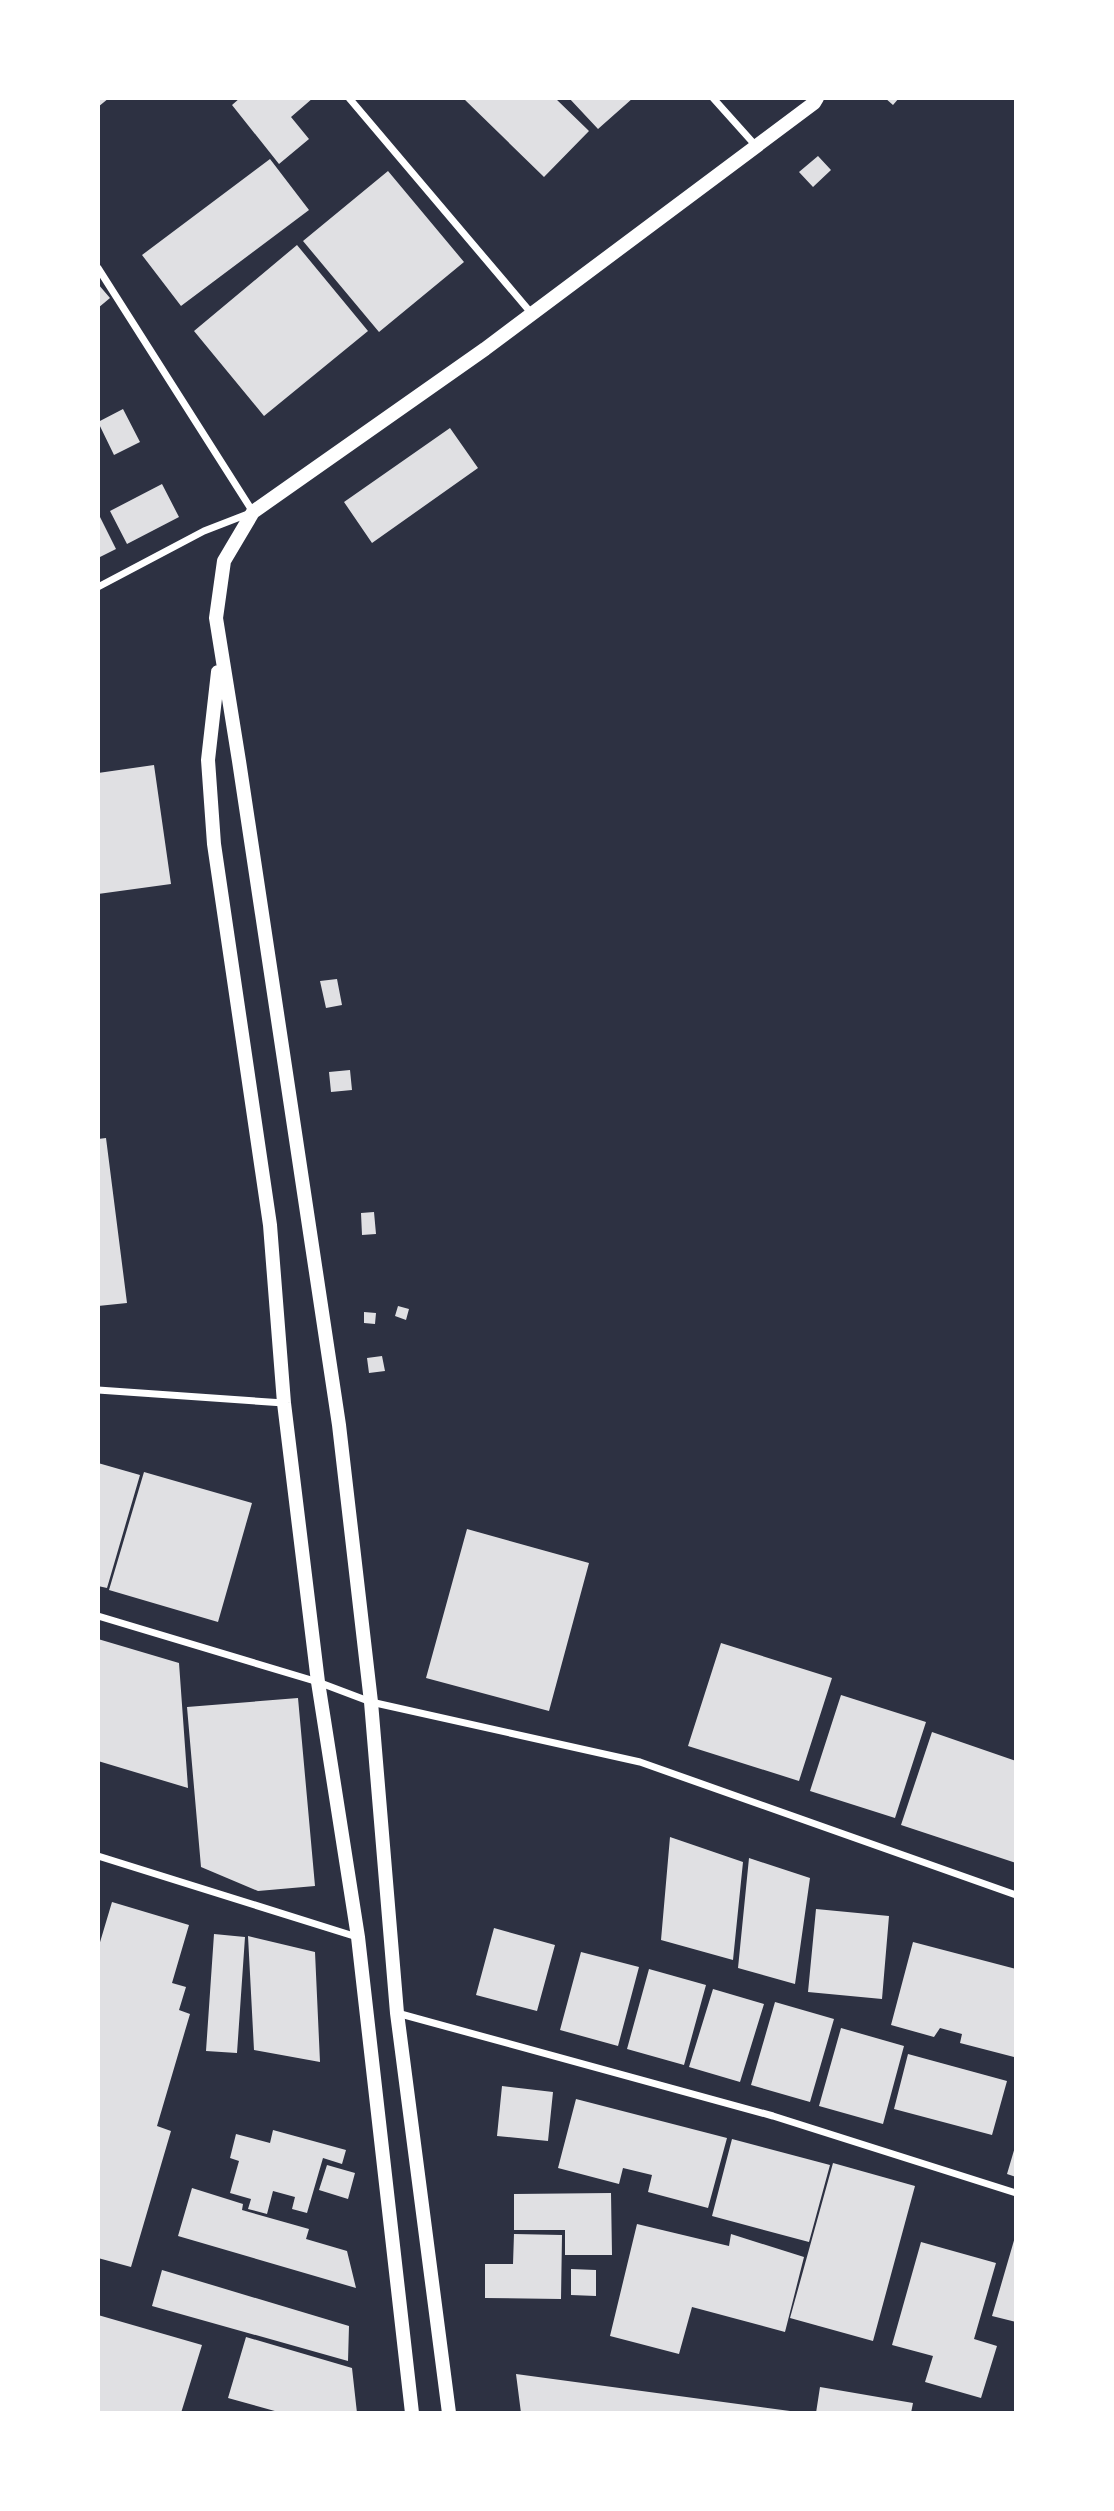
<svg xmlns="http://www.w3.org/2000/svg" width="1114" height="2511" font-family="'Asap Condensed',sans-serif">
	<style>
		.building { fill: #e0e0e3 }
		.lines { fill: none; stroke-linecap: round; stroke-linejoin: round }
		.minor { stroke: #fff; stroke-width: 7 }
		.secondary { stroke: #fff; stroke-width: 14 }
	</style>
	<rect width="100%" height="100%" fill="#2d3142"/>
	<path class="building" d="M98 98H109L98 107Z
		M240 98H313L291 117 309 139 279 164 232 105Z
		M463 98H555L589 131 544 177Z
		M569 98H633L598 129Z
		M885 98H899L893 105Z
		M818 156 831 170 813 187 799 172Z
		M270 159 309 210 181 306 142 255Z
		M388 171 464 262 379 332 303 241Z
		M297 245 368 331 264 416 194 331Z
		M98 284 110 298 98 308Z
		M123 409 140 442 114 455 98 422Z
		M450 428 478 468 372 543 344 502Z
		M162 484 179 517 127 544 110 511Z
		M98 513 116 549 98 558Z
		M154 765 171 884 98 894V773Z
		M337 979 342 1005 326 1008 320 981Z
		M350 1070 352 1090 331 1092 329 1072Z
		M106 1138 127 1303 98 1306V1139Z
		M374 1212 376 1234 362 1235 361 1213Z
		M398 1306 409 1309 406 1320 395 1316Z
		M364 1312 376 1313 375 1324 364 1323Z
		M382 1356 385 1371 369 1373 367 1358Z
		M98 1463 140 1475 107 1588 98 1586Z
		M144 1472 252 1503 218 1622 109 1590Z
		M467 1529 589 1563 549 1711 426 1678Z
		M98 1639 179 1663 188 1788 98 1761Z
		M721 1643 832 1678 799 1781 688 1746Z
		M841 1695 926 1722 895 1818 810 1791Z
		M298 1698 315 1886 258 1891 201 1867 187 1707Z
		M932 1732 1016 1761V1863L901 1825Z
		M670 1837 743 1862 733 1960 661 1940Z
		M749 1858 810 1878 795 1984 738 1968Z
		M112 1902 189 1925 172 1983 186 1987 179 2010 190 2014 157 2126 171 2131 131 2267 98 2258V1949Z
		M816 1909 889 1916 882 1999 808 1992Z
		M494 1928 555 1945 537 2011 476 1995Z
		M214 1934 245 1937 237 2053 206 2051Z
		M248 1936 315 1952 320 2062 254 2050Z
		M913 1942 1016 1969 1014 2057 960 2043 962 2034 940 2028 934 2037 891 2025Z
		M581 1952 639 1967 618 2046 560 2030Z
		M649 1969 706 1985 684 2065 627 2049Z
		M713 1989 764 2004 740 2082 689 2067Z
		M775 2002 834 2019 810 2102 751 2085Z
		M841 2028 904 2046 883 2124 819 2106Z
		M908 2054 1007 2081 992 2135 894 2109Z
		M502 2086 553 2092 548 2141 497 2136Z
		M576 2099 727 2138 708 2208 648 2192 652 2175 623 2168 619 2184 558 2168Z
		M273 2130 346 2150 342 2164 323 2158 307 2213 292 2209 295 2197 273 2191 267 2214 248 2209 251 2199 230 2193 239 2161 230 2158 236 2134 270 2143Z
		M732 2139 830 2165 809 2242 712 2216Z
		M1015 2147H1016V2177L1007 2174Z
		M833 2163 915 2186 873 2341 790 2318Z
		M327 2165 355 2173 348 2199 319 2190Z
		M192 2188 243 2204 242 2210 309 2229 306 2239 347 2251 356 2288 178 2236Z
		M611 2193 612 2255H565V2230H514V2194Z
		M637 2224 729 2246 731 2234 804 2257 785 2332 692 2307 679 2354 610 2336Z
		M514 2234 562 2235 561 2299 485 2298V2264H513Z
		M1015 2237H1016V2322L992 2316Z
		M921 2242 996 2263 974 2339 997 2346 981 2398 925 2382 933 2356 892 2345Z
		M571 2269 596 2270V2296L571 2295Z
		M162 2270 349 2326 348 2361 152 2306Z
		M98 2315 202 2345 181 2413H98Z
		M246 2337 352 2368 357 2413H282L228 2398Z
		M516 2374 790 2411 789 2413H521Z
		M820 2387 913 2403 911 2413H816Z"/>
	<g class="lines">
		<path class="minor" d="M349 98 532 314
			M713 98 756 146
			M98 268 253 512 204 531 98 587
			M98 1390 284 1403
			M98 1616 318 1682 371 1702 640 1762 1016 1895
			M98 1856 357 1937
			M397 2013 773 2116 1016 2193"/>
		<path class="secondary" d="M218 672 208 760 214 844 270 1225 284 1403 318 1682 358 1937 412 2413
			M449 2413 397 2013 371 1702 339 1425 239 761 216 618 224 561 253 512 485 349 814 103 817 98"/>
	</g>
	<rect width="1114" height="2511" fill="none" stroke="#ffffff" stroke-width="200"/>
</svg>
